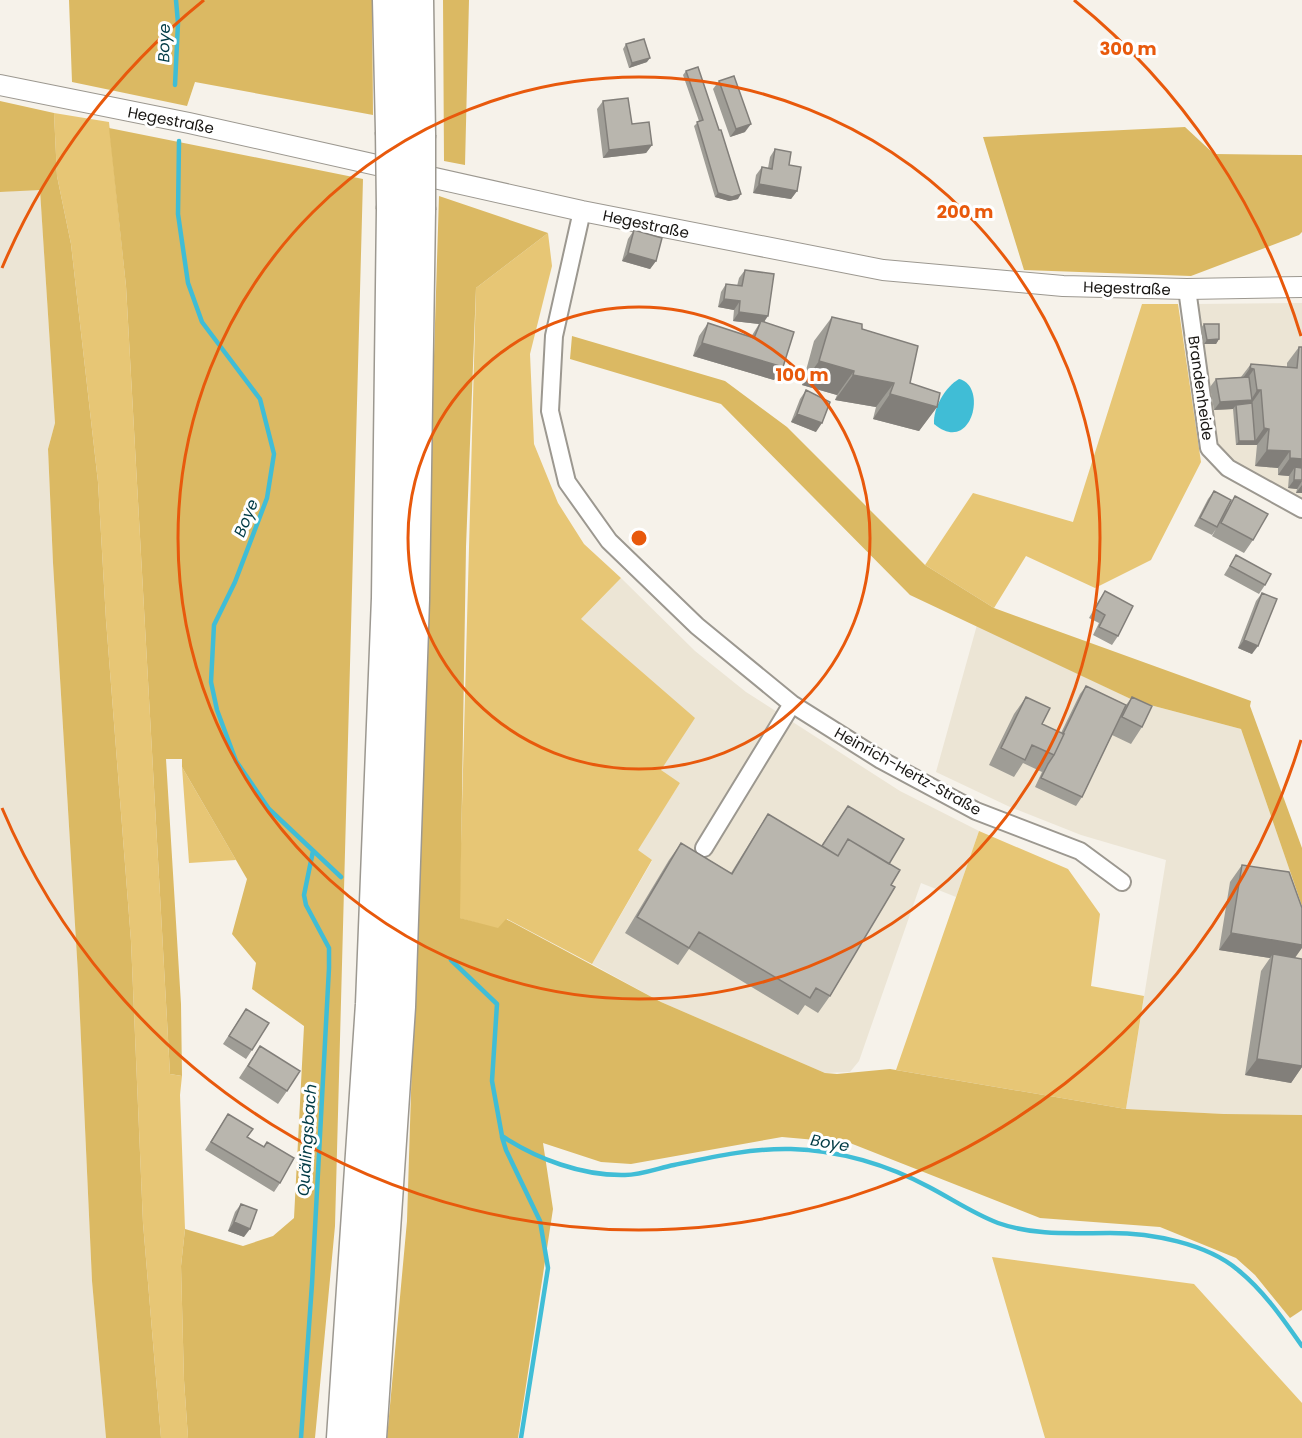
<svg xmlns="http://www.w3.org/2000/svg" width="1302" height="1438" font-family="Poppins,sans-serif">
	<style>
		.built { fill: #ece5d5 }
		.green { fill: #e7c675 }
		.forest { fill: #dbb963 }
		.water { fill: #40bdd6 }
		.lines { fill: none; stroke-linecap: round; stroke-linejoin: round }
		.stream { stroke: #40bdd6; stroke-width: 4.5 }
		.minor-casing { stroke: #9c9890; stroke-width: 20 }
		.tertiary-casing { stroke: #9c9890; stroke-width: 22 }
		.motorway-casing { stroke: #9c9890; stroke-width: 33 }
		.minor { stroke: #fff; stroke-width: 16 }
		.tertiary { stroke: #fff; stroke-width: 20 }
		.motorway { stroke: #fff; stroke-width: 30 }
		.motorway-bridge-casing { stroke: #9c9890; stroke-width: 33; stroke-linecap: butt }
		.motorway-bridge { stroke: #fff; stroke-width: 30 }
		.wall { fill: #9f9d96 }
		.shaded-wall { fill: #827f7a }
		.building { fill: #b9b6ae; stroke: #827f7a; stroke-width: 1.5 }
		.ring { fill: none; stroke: #e8590c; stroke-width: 3 }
		.labels { text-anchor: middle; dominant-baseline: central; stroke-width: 6; stroke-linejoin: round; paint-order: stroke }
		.street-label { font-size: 15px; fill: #181613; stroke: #fff }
		.water-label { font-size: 16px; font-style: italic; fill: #003b45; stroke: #fff }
		.centre { fill: #e8590c; stroke: #fff; stroke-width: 3 }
		.ring-label { font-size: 18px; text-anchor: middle; font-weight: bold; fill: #e8590c; stroke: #fff; stroke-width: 6; stroke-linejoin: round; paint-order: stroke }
	</style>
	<rect width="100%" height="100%" fill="#f6f2ea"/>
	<path class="built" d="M40 189 55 423 48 449 53 563 78 974 92 1281 106 1438H0V192Z
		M1302 303V502L1231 463 1217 447 1196 304Z
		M621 578 695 651 746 692 900 791 979 831 956 897 921 883 859 1061 850 1072 825 1073 661 1002 592 964 652 861 637 850 680 783 660 771 579 621Z
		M977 625 1135 701 1241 729 1302 906V1115L1224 1114 1126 1109 1166 860 1081 835 1010 807 936 772Z"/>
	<path class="green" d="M54 113 109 122 126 286 170 1074 182 1076 180 1095 185 1229 181 1266 184 1380 188 1438H161L143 1223 131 941 106 620 98 482 71 244 57 176Z
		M548 233 552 266 530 354 534 444 558 503 584 544 621 578 581 619 695 718 661 770 680 783 638 850 652 860 592 964 507 919 498 929 459 918 476 288Z
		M1142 304H1178L1201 462 1151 560 1095 588 1026 556 994 608 925 565 973 493 1073 522Z
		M182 767 236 860 189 863Z
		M979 831 1068 869 1100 914 1091 986 1144 996 1126 1109 896 1070Z
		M992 1257 1194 1284 1302 1403V1438H1045Z"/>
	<path class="forest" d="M69 0H372L373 115 195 82 187 106 72 82Z
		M443 0H469L465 165 444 161Z
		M0 101 54 113 57 176 71 244 98 482 106 620 131 941 143 1223 161 1438H106L92 1281 78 974 53 563 48 449 55 423 40 190 0 192Z
		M1185 127 1214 154 1302 155V232L1299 235 1191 276 1024 270 983 137Z
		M109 128 363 179 335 1226 315 1438H188L184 1380 181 1266 185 1229 243 1246 273 1236 294 1218 304 1026 252 989 256 963 232 934 247 879 182 767V759H166L181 1004 182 1076 170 1074 126 286Z
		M439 196 548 233 476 288 466 547 460 918 498 928 506 919 661 1002 825 1073 837 1074 890 1069 1126 1109 1224 1114 1302 1115V1310L1290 1318 1255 1275 1236 1258 1160 1227 1040 1218 850 1143 782 1137 631 1164 601 1162 543 1143 553 1209 518 1438H387L407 1221Z
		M572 336 725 381 787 427 925 565 994 608 1251 701 1250 706 1302 848V906L1241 729 1135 701 910 595 721 404 570 359Z"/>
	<path class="water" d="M959 379C988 385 972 456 934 424 933 408 945 387 959 379Z"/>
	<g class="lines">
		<path class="stream" d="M175 85 178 23 176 0
			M179 141 178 214 188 283 202 322 260 399 274 454 267 498 235 582 214 625 211 682 217 710 236 761 269 809 341 877
			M451 960 497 1004 492 1081 502 1136C537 1159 582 1176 625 1175 641 1175 659 1168 674 1165 712 1157 752 1148 791 1149 839 1150 888 1165 929 1187 952 1199 974 1214 998 1223 1035 1236 1072 1233 1110 1233 1151 1233 1206 1243 1238 1270 1264 1291 1283 1319 1302 1346
			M502 1137 506 1150 540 1221 548 1268 521 1438
			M301 1438 312 1284 329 968V948L306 905 304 895 313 851"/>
		<g class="minor-casing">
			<path id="minor" d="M582 211 554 336 550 411 567 482 609 541 697 626 792 704 881 760 976 811 1080 851 1122 882
				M1187 289 1209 448 1228 468 1302 509
				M704 848 792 704"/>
		</g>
		<g class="tertiary-casing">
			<path id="tertiary" d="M0 85 189 123 582 211 883 270 1063 286 1187 289 1302 287"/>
		</g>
		<g class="motorway-casing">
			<path id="motorway" d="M388 0 391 132
				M418 0 420 135
				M342 1438 371 1004 387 598 392 209
				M371 1438 400 1007 414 600 420 210"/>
		</g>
		<use href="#minor" class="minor"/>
		<use href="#tertiary" class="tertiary"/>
		<use href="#motorway" class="motorway"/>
		<g class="motorway-bridge-casing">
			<path id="motorway-bridge" d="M391 132 392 209
				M420 210V135"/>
		</g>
		<use href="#motorway-bridge" class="motorway-bridge"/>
	</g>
	<path class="wall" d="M626 44 647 62 629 68 623 49Z
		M686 71 738 199 729 201 715 197 694 126 699 121 683 75Z
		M719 81 745 132 730 137 713 89Z
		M603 101 632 124 652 145 646 153 603 158 597 109Z
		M775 149 789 165 797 191 791 199 753 193 756 175 762 167 768 168 770 157Z
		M634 230 656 261 650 269 622 261 628 239Z
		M745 270 783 367 774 380 693 356 699 336 708 323 751 337 759 324 733 321 734 310 718 307 721 292 726 284 737 286 739 278Z
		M832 317 862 329 910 383 937 407 919 431 873 419 876 407 835 400 837 395 802 385 814 341Z
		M1204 324 1219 339 1216 344H1204L1201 328Z
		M1299 347H1302V493H1296L1297 489 1288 488 1289 476 1278 475V468L1255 466 1257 445H1236L1233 409 1214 410 1210 387 1216 379 1241 377 1251 364 1287 367V363Z
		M806 390 816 432 791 422 800 399Z
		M1214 491 1227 509 1235 496 1253 540 1244 553 1212 536 1216 529 1212 535 1194 526 1208 499Z
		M1236 555 1265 585 1259 594 1224 575Z
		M1105 591 1118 636 1112 645 1093 635 1099 623 1089 618 1099 600Z
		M1262 593 1252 654 1238 648 1256 601Z
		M1086 686 1126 705 1132 697 1142 727 1131 744 1112 735 1082 797 1076 806 1035 787 1042 772 1023 763 1014 777 989 765 1014 714 1026 697 1042 724 1061 733 1080 694Z
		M848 806 889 864 891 885 830 996 818 1013 805 1005 798 1015 689 949 678 965 625 933 669 860 681 843 731 873 757 831 768 814 821 846Z
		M1242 865 1295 958 1302 959V1067L1291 1083 1245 1075 1261 971 1270 958 1219 950 1230 882Z
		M246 1009 252 1050 246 1059 223 1044Z
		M260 1046 287 1091 278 1104 239 1078Z
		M228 1114 247 1137 280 1183 274 1192 205 1150Z
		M241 1204 244 1237 228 1231 235 1212Z"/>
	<path class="shaded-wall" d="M650 58 647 62 629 68 632 63Z
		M751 124 745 132 730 137 736 129Z
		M652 145 646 153 603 158 609 150Z
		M759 184 797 191 791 199 753 193Z
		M718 193 741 194 738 199 729 201 715 197Z
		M628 253 656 261 650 269 622 261Z
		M724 299 740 301 734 310 718 307Z
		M739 312 768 316 762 325 761 321 759 324 733 321Z
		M1219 339 1216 344H1204L1207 340Z
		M702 343 783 367 774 380 693 356Z
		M819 361 854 371 837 395 802 385Z
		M1250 368 1254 369 1243 385H1238Z
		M853 375 894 383 876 407 835 400Z
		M1257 390H1261L1249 407 1236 405 1233 409 1214 410 1220 402 1251 400Z
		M890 394 937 407 919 431 873 419Z
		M797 414 822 423 816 432 791 422Z
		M1264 428 1269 429 1257 445H1236L1239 441H1255Z
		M1267 450 1290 451 1278 468 1255 466Z
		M1290 458 1302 459V477L1295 467 1289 476 1278 475Z
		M1294 480 1302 481 1297 489 1288 488Z
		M1302 485V493H1296Z
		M1244 640 1258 646 1252 654 1238 648Z
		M1231 933 1302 945V948L1292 962 1273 954 1270 958 1219 950Z
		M1257 1059 1302 1066V1067L1291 1083 1245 1075Z
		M234 1222 250 1229 244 1237 228 1231Z"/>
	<path class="building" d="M644 39 650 58 632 63 626 44Z
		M698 67 719 130H721L741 194 732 197 718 193 697 122 703 120 686 71Z
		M734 76 751 124 736 129 719 81Z
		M628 98 632 124 649 122 652 145 609 150 603 101Z
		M775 149 791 152 789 165 801 167 797 191 759 184 762 167 772 169Z
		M634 230 662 238 656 261 628 253Z
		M745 270 774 274 768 316 739 312 740 301 724 299 726 284 742 286Z
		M832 317 862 324V329L918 346 910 383 940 393 937 407 890 394 894 383 853 375 854 371 819 361Z
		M761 321 794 332 783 367 702 343 708 323 754 338Z
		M1204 324H1219V339L1207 340Z
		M1299 347H1302V459L1290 458V451L1267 450 1269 429 1264 428 1261 390H1257L1254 369 1250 368 1251 364 1297 368Z
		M1249 377 1252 400 1220 402 1216 379Z
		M806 390 830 402 822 423 797 414Z
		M1252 403 1255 441H1239L1236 405Z
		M1295 467 1302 468V480H1294Z
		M1214 491 1231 500 1217 527 1200 518Z
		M1235 496 1268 514 1253 540 1221 523Z
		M1236 555 1271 574 1265 585 1230 566Z
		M1105 591 1133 606 1118 636 1099 627 1105 615 1095 609Z
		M1262 593 1277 599 1258 646 1244 640Z
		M1086 686 1126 705 1082 797 1041 778 1048 764 1054 755 1064 734H1063Z
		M1026 697 1050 708 1042 724 1064 734 1054 755 1032 745 1025 760 1001 748Z
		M1132 697 1152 706 1142 727 1122 717Z
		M848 806 904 839 889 864 848 839 838 856 822 846Z
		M768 814 838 856 848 839 900 870 891 885 895 887 830 996 816 988 810 998 699 932 689 948 637 917 681 843 732 874Z
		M1242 865 1289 872 1302 908V945L1231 933Z
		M1273 954 1302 959V1066L1257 1059Z
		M246 1009 269 1023 252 1050 229 1036Z
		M260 1046 300 1071 287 1091 248 1066Z
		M228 1114 253 1129 247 1137 264 1147 267 1142 294 1158 280 1183 211 1142Z
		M241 1204 257 1210 250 1229 234 1222Z"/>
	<g class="ring">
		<circle cx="639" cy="538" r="231"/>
		<circle cx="639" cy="538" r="461"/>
		<path d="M1301 740A692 692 0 0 1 2 808M2 268A692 692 0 0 1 204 0M1074 0A692 692 0 0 1 1301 336"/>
	</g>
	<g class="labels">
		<g class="street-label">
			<text transform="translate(171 120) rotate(11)">Hegestraße</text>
			<text transform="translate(646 224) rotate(12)">Hegestraße</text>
			<text transform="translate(1127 288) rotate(2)">Hegestraße</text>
			<text transform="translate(1201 388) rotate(82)">Brandenheide</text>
			<text transform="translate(908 771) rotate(29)">Heinrich-Hertz-Straße</text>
		</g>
		<g class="water-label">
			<text transform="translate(164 43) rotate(-89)">Boye</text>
			<text transform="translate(246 518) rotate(-68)">Boye</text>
			<text transform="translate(307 1140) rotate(-86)">Quälingsbach</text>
			<text transform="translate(830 1143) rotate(10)">Boye</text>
		</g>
	</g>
	<circle cx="639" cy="538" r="9" class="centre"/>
	<g class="ring-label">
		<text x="1128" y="55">300 m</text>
		<text x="965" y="218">200 m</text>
		<text x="802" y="381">100 m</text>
	</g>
</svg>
